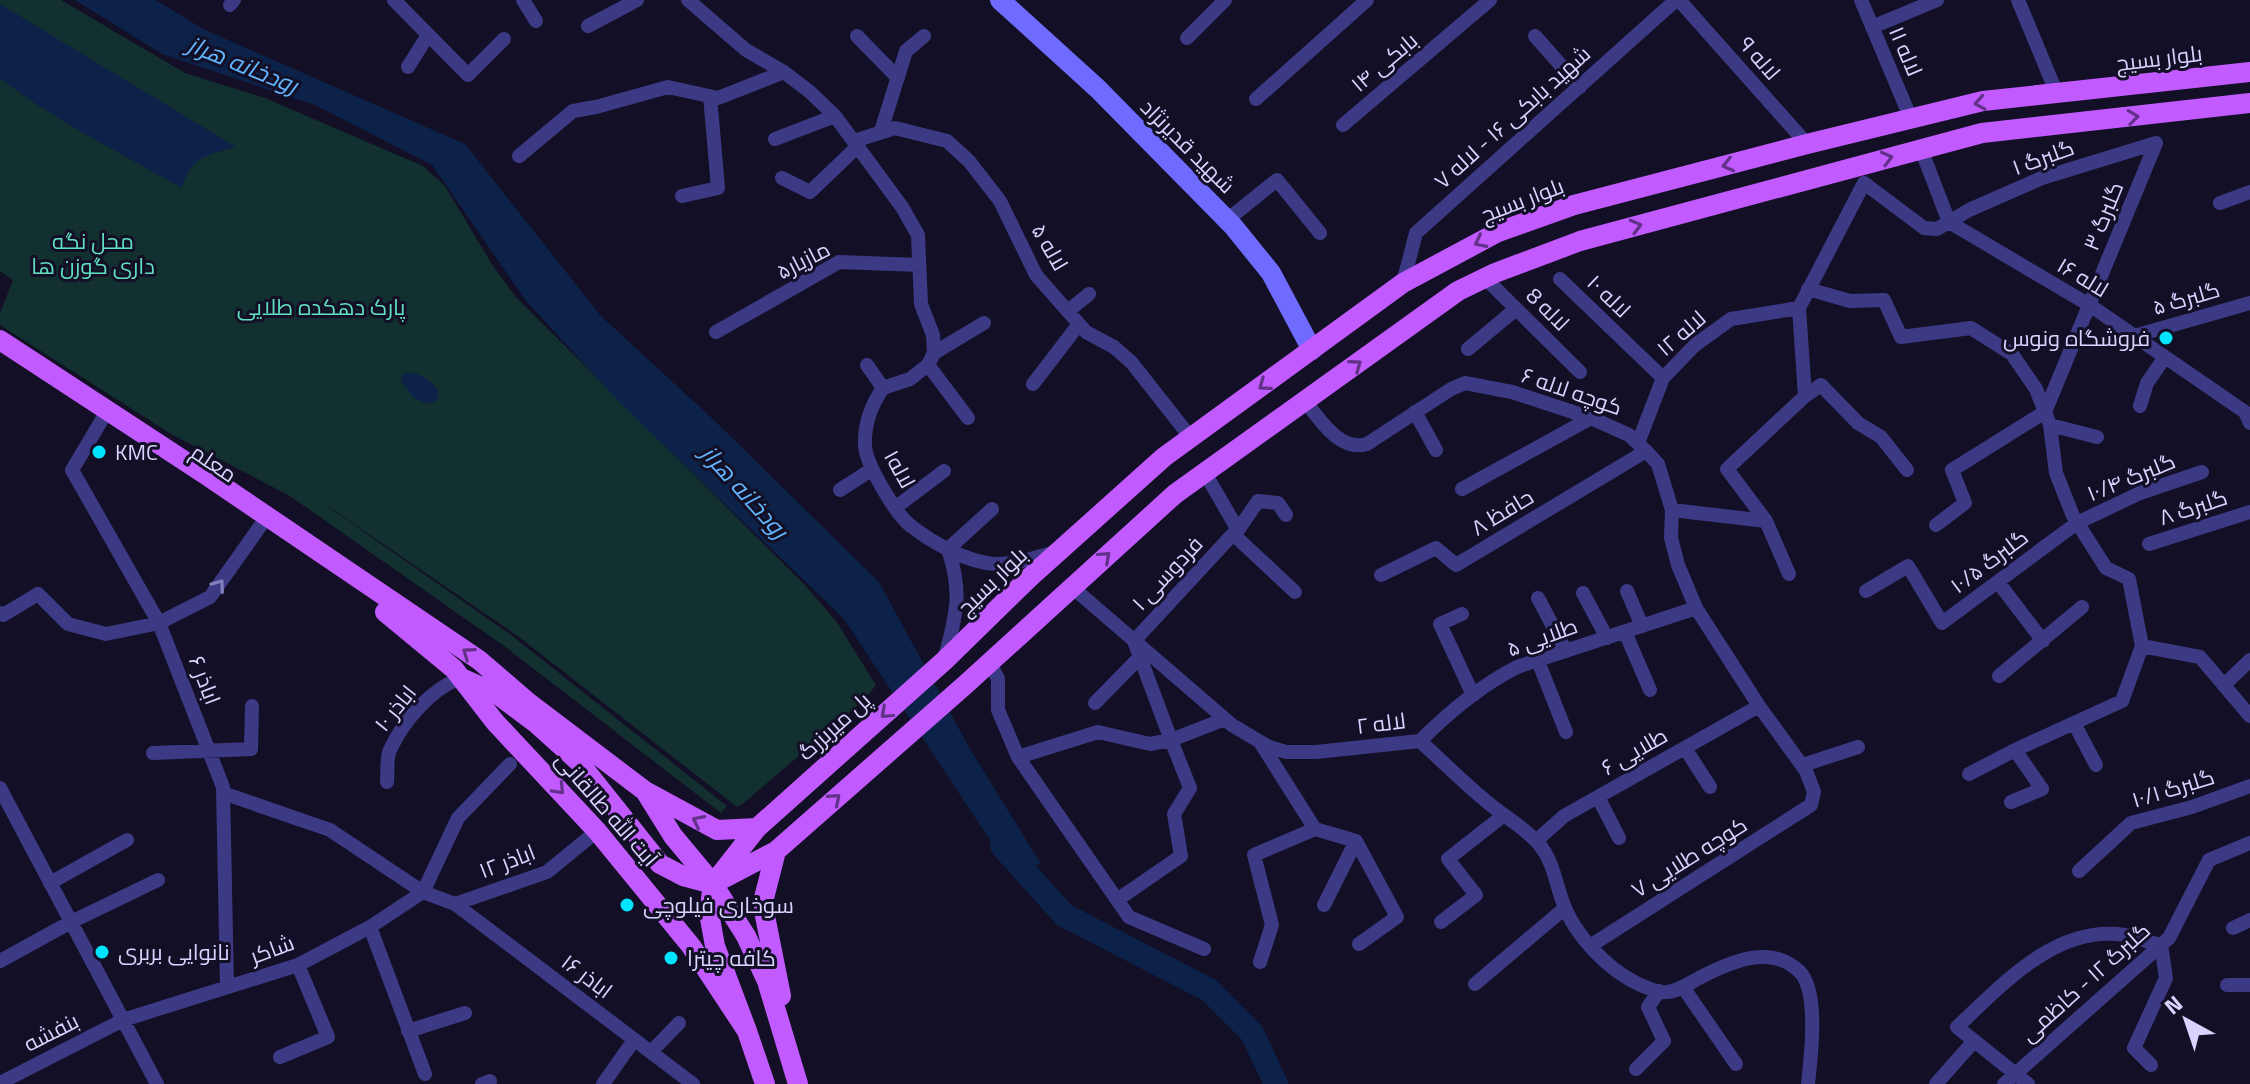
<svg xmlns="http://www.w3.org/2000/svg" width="2250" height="1084" font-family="'Titillium Web',Cairo,sans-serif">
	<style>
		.green { fill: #12302f }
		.water { fill: #0c2248 }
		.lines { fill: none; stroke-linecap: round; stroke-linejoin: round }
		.river { stroke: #0c2248; stroke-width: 24 }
		.street { stroke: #3d3a85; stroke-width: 14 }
		.secondary { stroke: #6f6bff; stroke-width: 20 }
		.primary { stroke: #c25bff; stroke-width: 20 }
		.oneway { stroke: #623188 }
		.oneway2 { stroke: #837fbc }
		.poi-dot { fill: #00e5ff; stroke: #130f26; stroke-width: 3 }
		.labels { text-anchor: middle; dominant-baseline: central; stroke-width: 6; stroke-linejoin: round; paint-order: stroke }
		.street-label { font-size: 22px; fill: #d9d4ff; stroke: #130f26 }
		.park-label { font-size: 22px; fill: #5fe0c0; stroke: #130f26 }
		.poi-label { font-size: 22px; fill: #d9d4ff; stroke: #130f26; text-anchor: start }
		.water-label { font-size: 24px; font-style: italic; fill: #62b6ff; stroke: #130f26 }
	</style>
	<rect width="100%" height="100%" fill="#130f26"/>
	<path class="green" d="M0 0H61L185 73 265 98 423 166 445 186 493 266 515 296 803 583 836 621 876 685 865 699 745 802 737 807 519 637 304 490 511 635 727 806 721 813 504 646 290 496 171 434 0 325V313L13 280 0 271Z"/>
	<path class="water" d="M75 0H156L203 29 465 144 600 315 715 421 879 582 970 749 1041 864 1011 872 844 619 620 403 526 301 432 165 315 105 162 54Z
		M0 4 236 147C205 156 194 155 181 188 120 152 56 122 0 78Z
		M407 372C421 373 429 380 438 390V400L428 404 414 398 401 381 402 376Z"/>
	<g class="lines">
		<path class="river" d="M1002 846 1064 915 1209 990 1252 1033 1276 1084"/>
		<path class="street" d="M394 0 468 75 504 39
			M523 0 536 21
			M688 0 746 50 784 72 810 92 835 116 902 207 918 235 921 304 933 335 934 353 928 365 910 379 883 388
			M1679 0 1807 144
			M1861 0 1911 119
			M2018 0 2057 94
			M230 5 234 0
			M588 26 637 0
			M1872 27 1937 0
			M857 36 898 78
			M1535 36 1580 87
			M1187 38 1225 0
			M408 67 428 35
			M1256 99 1367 0
			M1343 125 1490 0
			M881 131 906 51 924 36
			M775 139 835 116
			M854 141 895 128 947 141 969 161 1000 201 1036 275 1086 332 1114 347 1132 363 1191 438
			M1921 149 1949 222 2091 306 2245 412 2250 423
			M519 156 573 111 596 107 668 87 718 98 784 72
			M782 178 810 192 857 147
			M682 196 718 188 710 96
			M2220 203 2250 192
			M1227 220 1277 180 1320 233
			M1485 278 1580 372
			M1560 279 1663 378
			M1403 283 1416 233 1676 0
			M1808 289 1850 301 1884 300 1901 337 1971 328 2012 354 2036 389 2050 425 2056 473 2073 516 2106 568 2129 579 2142 646 2200 657 2250 716
			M1068 311 1089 294
			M716 332 839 262 919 265
			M2134 336 2250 303
			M1468 349 1516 309
			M934 353 984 323
			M867 365 883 388
			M928 365 968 418
			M1033 384 1079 324
			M883 388C872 404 864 425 865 446 866 464 896 515 911 526 933 543 966 562 995 564 1015 565 1037 557 1056 552
			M1805 396 1821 385 1858 423 1881 437 1907 470
			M1305 401C1320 420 1340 452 1367 444L1451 389 1465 383 1512 392 1591 418 1629 435 1646 451 1658 464 1672 510 1671 538 1678 565 1696 608 1759 706 1806 771 1814 792 1811 805 1590 946
			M2140 406 2147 383 2165 357
			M1415 412 1436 450
			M2045 412 2156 143
			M103 418 72 470 159 623 223 787 227 987
			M2050 425 2097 437
			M1638 443 1663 378 1695 345 1731 319 1799 308 1864 183 1924 228 1937 229 1969 210 2042 178 2156 143
			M1205 473 1238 530 1233 534
			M1462 489 1591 418
			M840 490 871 470
			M896 507 944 471
			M1672 510 1766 521
			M1936 525 1965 503 1952 470 2045 412
			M1238 530 1258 501 1278 503 1286 515
			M1233 534 1295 592
			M2149 544 2250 512
			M948 549 992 509
			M1789 574 1766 521 1727 469 1805 396 1799 308
			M1381 575 1436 548 1456 565 1646 451
			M1998 582 2043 641
			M1072 587 1232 725 1269 747 1286 752H1316L1420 741
			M1627 591 1642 626
			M1866 591 1908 566 1942 623 2077 523 2140 493 2202 472
			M1583 593 1607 638
			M1538 598 1566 651
			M0 613 3 615 38 594 68 624 106 634 159 623 210 597 261 525
			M1462 614 1440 624 1473 695
			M1625 632 1650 690
			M945 658C956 614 963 594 948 549
			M1538 661 1566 732
			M990 663 998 679V710L1018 757 1129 917 1204 949
			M1999 676 2082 607
			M2224 685 2250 660
			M1095 703 1140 657
			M1225 719 1171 740 1134 641 1233 534
			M2074 723 2096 765
			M1420 741C1444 763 1467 786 1492 806 1507 818 1526 829 1539 844 1553 861 1555 880 1562 900 1574 936 1612 975 1648 988 1653 990 1661 993 1666 992 1677 992 1690 983 1699 978 1730 962 1771 943 1800 972 1819 992 1811 1057 1808 1084
			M1420 741C1449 712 1480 686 1517 667L1696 608
			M1685 748 1710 787
			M153 753 251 749 252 706
			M1018 757 1098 732 1150 744 1171 740 1190 788 1174 814 1181 856 1117 900
			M1803 765 1858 747
			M1969 774 2015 750
			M387 782C388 772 386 758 390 750 403 721 432 688 461 678
			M0 788 157 1084
			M223 793 330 830 423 892 455 904 547 872 597 831
			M1598 797 1619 838
			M2011 802 2042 789 2015 750 2122 701 2142 646
			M1315 829 1356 841 1397 917 1359 944
			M1536 841 1564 816 1759 706
			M2079 871 2131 823 2192 807 2250 786
			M50 883 127 840
			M423 892 458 818 510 764
			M455 904 693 1084
			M1324 905 1356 841
			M1441 922 1476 895 1448 859 1504 815
			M370 927 425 1074
			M2233 928 2250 920
			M0 961 71 922 158 880
			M1260 962 1272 925 1254 855 1315 829 1260 742
			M1475 984 1565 908
			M2227 985H2250
			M1683 987 1736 1064
			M408 1031 465 1013
			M651 1052 679 1023
			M280 1057 328 1037 298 965
			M1636 1069 1664 1041 1648 1007 1659 991
			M0 1083 123 1020 298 965 370 927 423 892
			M482 1084 490 1081
			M603 1084 634 1040
			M1936 1084 1974 1041
			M2004 1084 2169 938 2209 860 2250 843
			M2028 1084 1957 1027C2002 985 2056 924 2125 935 2137 938 2149 942 2161 945L2166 978 2134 1048 2151 1065"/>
		<path class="secondary" d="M1000 0 1098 89 1233 226 1271 273 1312 350"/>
		<path class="primary" d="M0 340 206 475 479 660 529 703 645 791 673 836 713 884 746 936 767 981 798 1084
			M385 612 454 669 495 722 597 831 691 946 747 1031 765 1084
			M461 678 497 694 537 724 578 761 660 864 683 876 713 884 776 851 965 685 1175 494 1458 291 1495 273 1580 241 1982 133 2250 103
			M647 792 717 830 757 828
			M776 851 764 898V911L781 996
			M747 1031 715 946 709 913 713 884 757 828 944 661 1029 578 1164 457 1403 283 1498 232 1574 205 1807 144 1983 101 2250 72"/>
	</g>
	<defs><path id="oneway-chevron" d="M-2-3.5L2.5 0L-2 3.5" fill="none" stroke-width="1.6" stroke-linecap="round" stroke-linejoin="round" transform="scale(2)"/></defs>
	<g class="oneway">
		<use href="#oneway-chevron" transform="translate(1980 103) rotate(170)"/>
		<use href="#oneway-chevron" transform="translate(2133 117) rotate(-7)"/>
		<use href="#oneway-chevron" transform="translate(1887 158) rotate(-15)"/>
		<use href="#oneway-chevron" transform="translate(1728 165) rotate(166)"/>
		<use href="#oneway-chevron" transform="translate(1636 226) rotate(-15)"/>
		<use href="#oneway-chevron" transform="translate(1480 242) rotate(153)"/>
		<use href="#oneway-chevron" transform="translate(1356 365) rotate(-36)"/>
		<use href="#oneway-chevron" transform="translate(1264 385) rotate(144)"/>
		<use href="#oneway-chevron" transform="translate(1105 557) rotate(-42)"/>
		<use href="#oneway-chevron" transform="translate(468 653) rotate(-145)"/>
		<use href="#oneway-chevron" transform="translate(886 713) rotate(138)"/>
		<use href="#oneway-chevron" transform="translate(559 789) rotate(47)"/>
		<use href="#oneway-chevron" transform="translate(835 799) rotate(-41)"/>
		<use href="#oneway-chevron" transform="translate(698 821) rotate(-153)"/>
	</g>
	<use class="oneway2" href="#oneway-chevron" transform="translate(219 585) rotate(-54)"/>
	<g class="poi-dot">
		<circle cx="2166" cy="338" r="8"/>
		<circle cx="99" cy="452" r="8"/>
		<circle cx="627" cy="905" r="8"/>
		<circle cx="102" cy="952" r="8"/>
		<circle cx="671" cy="958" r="8"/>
	</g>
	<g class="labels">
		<g class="street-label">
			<text transform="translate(1906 51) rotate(67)">لاله ۱۱</text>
			<text transform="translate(1760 58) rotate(49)">لاله ۹</text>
			<text transform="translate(2159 58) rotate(-7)">بلوار بسیج</text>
			<text transform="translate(1384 62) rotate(-40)">بابکی ۱۴</text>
			<text transform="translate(1512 117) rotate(-42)">شهید بابکی ۱۶ - لاله ۷</text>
			<text transform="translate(1188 146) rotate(45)">شهید قدیرنژاد</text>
			<text transform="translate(2043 157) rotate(-20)">گلبرگ ۱</text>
			<text transform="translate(1522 200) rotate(-21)">بلوار بسیج</text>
			<text transform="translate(2103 216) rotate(-68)">گلبرگ ۳</text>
			<text transform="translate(1050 247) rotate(60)">لاله ۵</text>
			<text transform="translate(803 260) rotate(-27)">مازیار۵</text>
			<text transform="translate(2083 277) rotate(31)">لاله ۱۶</text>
			<text transform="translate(1609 296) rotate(44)">لاله ۱۰</text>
			<text transform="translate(2186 298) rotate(-16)">گلبرگ ۵</text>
			<text transform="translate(1548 309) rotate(45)">لاله 8</text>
			<text transform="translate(1681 333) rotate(-41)">لاله ۱۲</text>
			<text transform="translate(1572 391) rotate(19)">کوچه لاله ۶</text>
			<text transform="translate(214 463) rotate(34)">معلم</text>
			<text transform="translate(900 469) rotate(61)">لاله۱</text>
			<text transform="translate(2131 477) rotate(-22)">گلبرگ ۱۰/۴</text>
			<text transform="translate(2193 507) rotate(-18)">گلبرگ ۸</text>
			<text transform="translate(1502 512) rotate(-31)">حافظ ۸</text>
			<text transform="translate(1989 561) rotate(-37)">گلبرگ ۱۰/۵</text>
			<text transform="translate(1167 573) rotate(-47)">فردوسی ۱</text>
			<text transform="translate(992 581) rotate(-44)">بلوار بسیج</text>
			<text transform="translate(1542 637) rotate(-20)">طلایی ۵</text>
			<text transform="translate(205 680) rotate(69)">اباذر ۶</text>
			<text transform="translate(395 708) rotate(-51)">اباذر ۱۰</text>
			<text transform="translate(1381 723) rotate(-7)">لاله ۲</text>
			<text transform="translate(834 726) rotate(-42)">پل میربزرگ</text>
			<text transform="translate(1634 751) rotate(-30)">طلایی ۶</text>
			<text transform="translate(2173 788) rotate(-17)">گلبرگ ۱۰/۱</text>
			<text transform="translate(607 809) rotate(49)">آیت الله طالقانی</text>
			<text transform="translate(1689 857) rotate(-32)">کوچه طلایی ۷</text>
			<text transform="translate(507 861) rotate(-21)">اباذر ۱۲</text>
			<text transform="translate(272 949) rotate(-20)">شاکر</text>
			<text transform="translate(587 976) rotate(37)">اباذر ۱۶</text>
			<text transform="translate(2085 982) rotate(-42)">گلبرگ ۱۲ - کاظمی</text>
			<text transform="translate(51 1032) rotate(-27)">بنفشه</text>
		</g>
		<g class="park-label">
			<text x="93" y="241">محل نگه<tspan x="93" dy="25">داری گوزن ها</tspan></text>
			<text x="321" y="307">پارک دهکده طلایی</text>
		</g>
		<g class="poi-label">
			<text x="2150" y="338" text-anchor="end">فروشگاه ونوس</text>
			<text x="115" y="452">KMC</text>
			<text x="643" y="905">سوخاری فیلوچی</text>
			<text x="118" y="952">نانوایی بربری</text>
			<text x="687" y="958">کافه چیترا</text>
		</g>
		<g class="water-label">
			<text transform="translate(243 64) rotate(22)">رودخانه هراز</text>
			<text transform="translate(745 491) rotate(48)">رودخانه هراز</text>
		</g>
	</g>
	<g transform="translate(2186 1020) rotate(320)" stroke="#130f26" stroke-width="6" paint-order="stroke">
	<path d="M0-6L14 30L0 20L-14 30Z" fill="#d9d4ff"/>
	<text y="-12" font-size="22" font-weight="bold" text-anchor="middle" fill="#d9d4ff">N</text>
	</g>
</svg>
